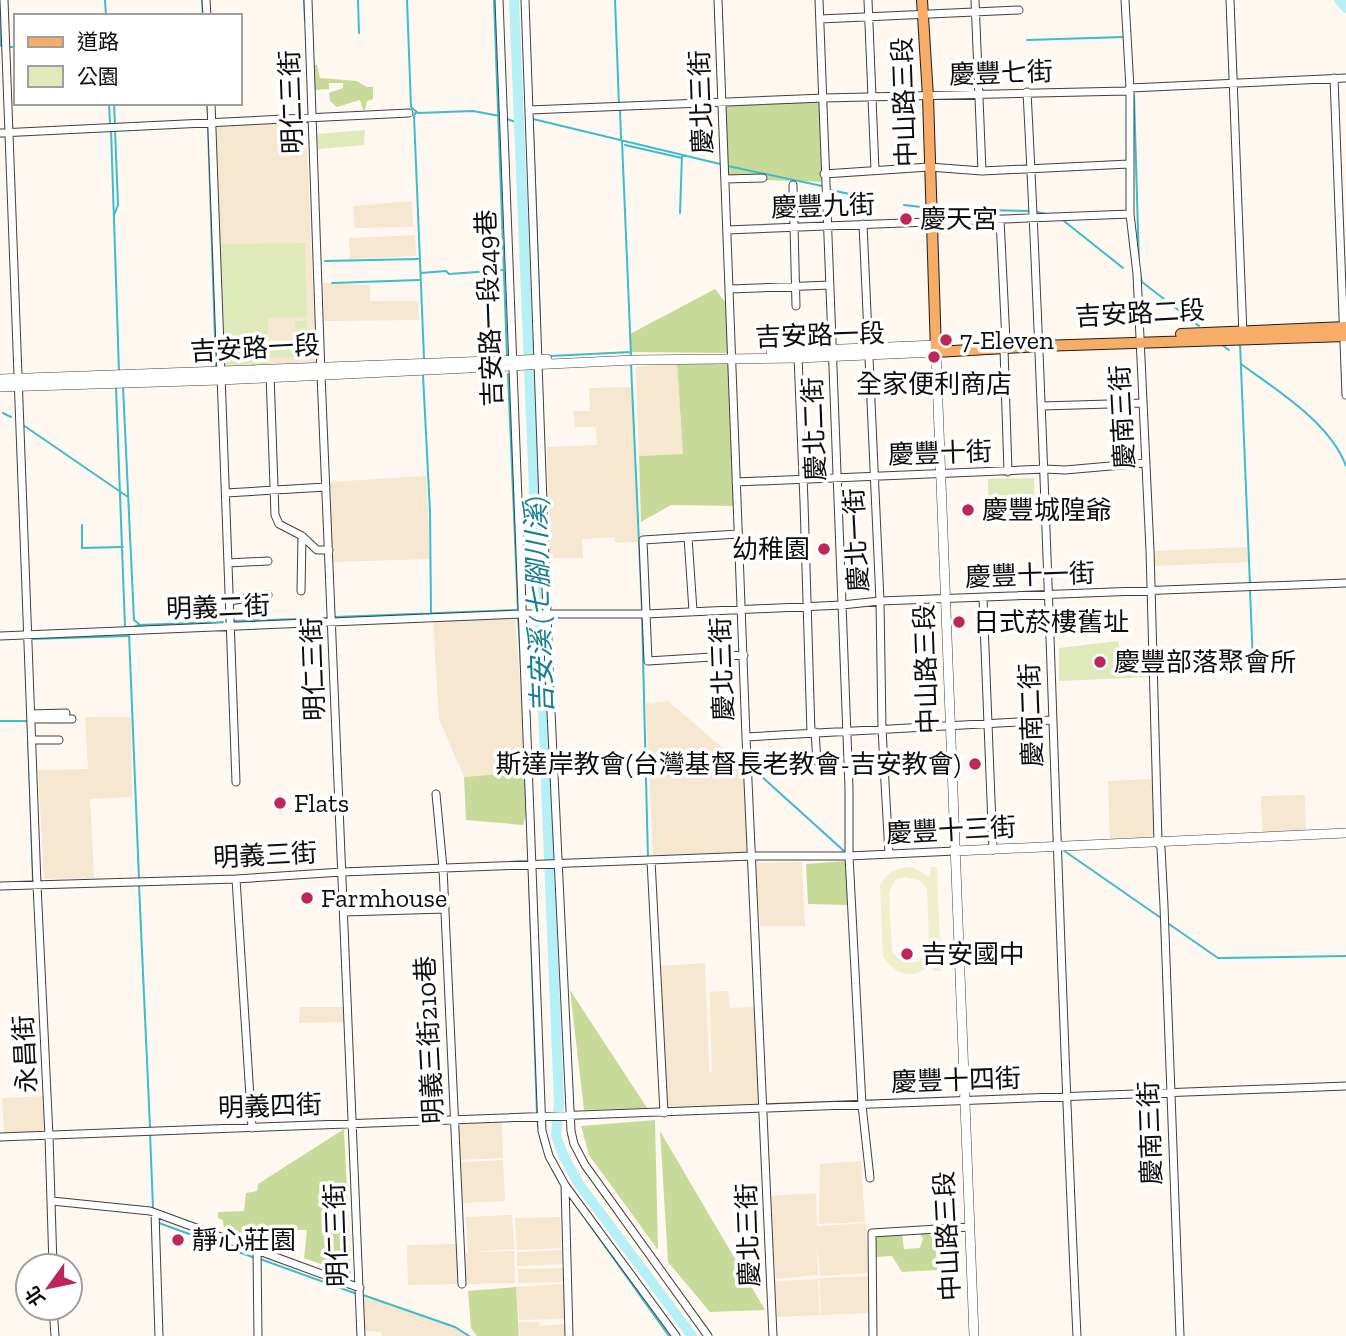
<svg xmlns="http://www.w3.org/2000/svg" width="1346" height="1336" font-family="'Zilla Slab','Noto Sans TC',serif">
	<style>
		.farmland { fill: #f5e7d0 }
		.green { fill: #e0e9b9 }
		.forest { fill: #c8da99 }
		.pitch { fill: #eef0cb; fill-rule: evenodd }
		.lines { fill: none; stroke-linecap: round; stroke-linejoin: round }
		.stream { stroke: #3cbccd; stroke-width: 2 }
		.river { stroke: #b5f0f6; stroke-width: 10 }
		.minor-casing { stroke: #414141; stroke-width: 9 }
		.tertiary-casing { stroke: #414141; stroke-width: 10 }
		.primary-casing { stroke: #1f1f1f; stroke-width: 12 }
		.minor { stroke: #fff; stroke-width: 7 }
		.tertiary { stroke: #fff; stroke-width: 9 }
		.primary { stroke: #f7ac67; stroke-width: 10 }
		.poi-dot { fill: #be2758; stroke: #fff; stroke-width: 2.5 }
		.labels { text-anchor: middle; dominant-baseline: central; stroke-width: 7; stroke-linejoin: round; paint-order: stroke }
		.street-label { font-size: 26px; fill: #0e0e0e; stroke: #fff }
		.poi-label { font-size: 26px; fill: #0e0e0e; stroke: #fff; text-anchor: start }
		.water-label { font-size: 28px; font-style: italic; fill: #177f92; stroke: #fff }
	</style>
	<rect width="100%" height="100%" fill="#fff8f0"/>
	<path class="farmland" d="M278 121 280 147H307L316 363 224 367 216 125Z
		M412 201 413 227 355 228 353 206Z
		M415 235 416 256 350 259 349 238Z
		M323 283 370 285V301H418L419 320 324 321Z
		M677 363 683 454 639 456 636 367Z
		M632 387 638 542 615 543 614 537 582 539 583 558H550L547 447 597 445 596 429 595 427H575L573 411H590L589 388Z
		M426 476 430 559 331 562 328 482Z
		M1247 547 1248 562 1153 566 1152 551Z
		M515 618 527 772 464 777 439 719 433 621Z
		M668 701 745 767 749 853 653 856 646 703Z
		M85 717H131L132 797 90 799 94 878 44 879 38 770 88 769Z
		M1152 779 1155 837 1110 839 1108 781Z
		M1305 795 1306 831 1262 832 1261 796Z
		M802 862 805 926H760L756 863Z
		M705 963 709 1072 712 1071 710 992 728 991 730 1008 754 1007 759 1106 667 1109 660 966Z
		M300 1007H343L345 1022 299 1023Z
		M46 1096V1132H4L2 1098Z
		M502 1122 503 1158 459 1160 458 1124Z
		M503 1160 505 1201 460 1203 459 1162Z
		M861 1161 865 1222 819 1224 820 1164Z
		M816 1193 817 1226 866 1223 868 1273 820 1276 817 1241 818 1275 776 1279 769 1196Z
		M512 1215 514 1249 471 1252 514 1251 515 1283 466 1284 465 1253H468L466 1217Z
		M560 1217 561 1248 517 1250 515 1218Z
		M458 1244 459 1284 408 1285 407 1245Z
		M562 1250V1264L517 1266V1252Z
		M563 1268 564 1282 519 1283 518 1269Z
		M868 1276 869 1313 821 1315 819 1278Z
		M818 1279 820 1315 777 1317 774 1281Z
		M565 1284 566 1319 519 1320 516 1287Z
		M363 1296 453 1327 468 1336H382L381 1332 365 1331Z
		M519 1322H539L540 1326 566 1324 567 1336H520Z"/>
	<path class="green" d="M365 130 364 145 318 149 316 134Z
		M305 243 307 317 268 318V363L225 365 221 244Z
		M295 321H307L308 356 271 358 270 342 296 341Z
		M1034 478 1035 522 989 523 988 479Z
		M1118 641 1122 657 1150 656 1151 677 1059 681V648Z"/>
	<path class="forest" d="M312 65H317L320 78 357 81 367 87H373V99L367 101 365 110H363L360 100 337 107 330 101 329 93 343 88V83H329V89L315 90Z
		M821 100 824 182 727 179 722 104Z
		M715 289 730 308 732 353 631 352 630 334Z
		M731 358 735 506 671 505 641 522 639 456 683 454 677 363Z
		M527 772 529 803 523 825 466 820 464 777Z
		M845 861 849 905 808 904 806 864Z
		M570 990 647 1108 584 1110Z
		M655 1120 658 1250 589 1155 581 1126Z
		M344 1129 351 1275 304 1258 307 1230H284L276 1250 224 1231 223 1220 218 1218V1212L244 1211 246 1193 257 1191 258 1184Z
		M660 1131 765 1310 710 1312 668 1262Z
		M935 1232 937 1270 902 1272 892 1256 875 1257 874 1237 902 1234 904 1249 920 1248 923 1238 919 1233Z
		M516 1287 519 1336H477L471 1328 468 1291Z"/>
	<path class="pitch" d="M912 867 930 877 931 867H937L941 971H933L932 963C915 981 897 976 883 957L880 885C888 871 897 868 912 867ZM905 877 921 881 927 889 929 946 919 961C908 965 899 961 892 952L889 892 895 880Z"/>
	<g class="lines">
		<path class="stream" d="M0 0 1 46
			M105 0 106 16
			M202 0 203 16
			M304 0 305 21
			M358 0 359 33
			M407 0 411 107 418 113 473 111 500 116
			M494 0 507 356
			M615 0 619 105
			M1027 40 1124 37
			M10 47H16
			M1134 95 1139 265
			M109 103 110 124
			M114 103 115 125
			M207 103 208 116
			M620 110 621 139
			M416 112 414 116 424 358
			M519 117H523
			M507 119 519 123
			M533 119 720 164
			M208 127 216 368
			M111 129 119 372
			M533 130 540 320
			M622 141 631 355
			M625 145 682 158
			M728 166 822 186
			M831 190 863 197
			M904 205 921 207
			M940 209 1031 211
			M1037 212 1047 214
			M680 213 682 155
			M114 215 118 205 115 130
			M1064 221 1123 268
			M325 261 418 259
			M421 273 446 271 449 274 505 270
			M1140 274 1142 282 1199 326
			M332 283 419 280
			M1240 343 1250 585
			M1222 345 1229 350
			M550 356 631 352
			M631 364 642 610
			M1241 364C1278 391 1330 423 1346 466
			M508 374 518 610
			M423 375 430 512 431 612
			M123 387 134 620 139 624
			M116 388 125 627
			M3 413 11 417
			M23 425 128 497
			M82 525V548L123 547
			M1250 591 1253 663
			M518 616 521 666
			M642 616 648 859
			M334 617 517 610
			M235 621 328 618
			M131 628 139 625 223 622
			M129 633 139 879
			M32 639 128 636
			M27 700 33 881
			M0 721H26
			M761 776 844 851
			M1063 850 1161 918
			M529 878 537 1114
			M139 885 150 1127
			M1169 924 1218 958 1346 956
			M537 1119 542 1145
			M150 1133 153 1208
			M552 1169 560 1183
			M587 1221 669 1336
			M159 1223 255 1258
			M260 1259 357 1294
			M363 1295 455 1327 469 1336"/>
		<path class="river" d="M514 0 559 1103 556 1136 564 1157 579 1184 692 1336
			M1339 0 1346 8"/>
		<g class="minor-casing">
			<path id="minor" d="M4 0 37 885 49 1136 53 1266
				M206 0 207 16
				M308 0 321 374 361 1336
				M499 0 542 1131 549 1156 565 1185 676 1336
				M525 0 549 670 571 1131 574 1144 585 1165 708 1336
				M718 0 746 737 773 1336
				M819 0 849 788V856L862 1105 870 1178
				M868 0 875 170
				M975 0 982 171
				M1125 0 1130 88V214L1137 274 1150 550 1158 842 1161 848 1164 906 1180 1336
				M1230 0 1243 335
				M820 19 1019 10
				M1334 78 1346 395
				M1027 92C1049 507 1057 922 1077 1336
				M211 103 236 782
				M529 110 824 98 1127 91 1130 88 1346 78
				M0 133 409 113
				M824 174 929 167 982 171 1129 164
				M725 179 763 178
				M793 185 796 306
				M1000 219 1006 341 1004 349 1008 472
				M863 224 880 601 882 729 889 854
				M727 230 1130 214
				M730 289 830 285
				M798 356 804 502 811 733
				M270 374 275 515 279 524 302 536 317 550H329
				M1042 406 1143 403
				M736 482 1045 469 1065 470 1145 463
				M226 493 326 487
				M738 534 643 540 648 661 744 655
				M688 537 693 611
				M228 563 268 561
				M301 591 302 536
				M983 598 993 850
				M229 601 268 595
				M0 636 521 614H646L842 605 880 601 1346 583
				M31 714 66 713
				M31 719H72
				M815 732 817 761
				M746 737 1052 720
				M33 740H59
				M436 794 443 868 462 1284
				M651 860 664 1113
				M236 879 252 1128
				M0 886 236 879 342 872 752 856H849L955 851
				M344 912 445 909
				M0 1137 1346 1086
				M565 1185 569 1336
				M52 1201 150 1211 360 1288
				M155 1213 159 1336
				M257 1250 258 1336
				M53 1308 55 1336
				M873 1336 872 1233 970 1227"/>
		</g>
		<g class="tertiary-casing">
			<path id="tertiary" d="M771 352 936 345
				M0 379 547 359
				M0 387 221 380 634 360 798 358 936 352 974 1336
				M955 851 1346 833"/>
		</g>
		<g class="primary-casing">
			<path id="primary" d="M922 0 928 97 936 352 1040 346 1346 336
				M1181 334 1346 327"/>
		</g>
		<use href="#minor" class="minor"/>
		<use href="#tertiary" class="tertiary"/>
		<use href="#primary" class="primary"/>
	</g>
	<g class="poi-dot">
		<circle cx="906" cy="219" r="7"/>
		<circle cx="946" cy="340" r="7"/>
		<circle cx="934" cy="357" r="7"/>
		<circle cx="968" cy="510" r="7"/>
		<circle cx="824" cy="549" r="7"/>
		<circle cx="959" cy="622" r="7"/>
		<circle cx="1100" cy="662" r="7"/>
		<circle cx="975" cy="764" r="7"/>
		<circle cx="280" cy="803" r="7"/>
		<circle cx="307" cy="898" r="7"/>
		<circle cx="907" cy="954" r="7"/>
		<circle cx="178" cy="1240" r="7"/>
	</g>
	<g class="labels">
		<g class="street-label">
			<text transform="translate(1001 73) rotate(-2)">慶豐七街</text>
			<text transform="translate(291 102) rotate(-92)">明仁三街</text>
			<text transform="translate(701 102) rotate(-92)">慶北三街</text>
			<text transform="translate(904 102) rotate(-92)">中山路三段</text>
			<text transform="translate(823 206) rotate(-2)">慶豐九街</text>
			<text transform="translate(489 308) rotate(-92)">吉安路一段249巷</text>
			<text transform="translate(1140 313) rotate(-3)">吉安路二段</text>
			<text transform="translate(820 335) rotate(-2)">吉安路一段</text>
			<text transform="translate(255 348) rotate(-3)">吉安路一段</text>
			<text transform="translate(1122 417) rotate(-93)">慶南三街</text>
			<text transform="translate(814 429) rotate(-92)">慶北二街</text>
			<text transform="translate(940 453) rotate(-2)">慶豐十街</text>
			<text transform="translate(856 540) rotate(-93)">慶北一街</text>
			<text transform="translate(1030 575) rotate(-2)">慶豐十一街</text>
			<text transform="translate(218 607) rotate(-2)">明義二街</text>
			<text transform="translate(313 669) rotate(-92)">明仁三街</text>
			<text transform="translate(722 669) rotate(-92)">慶北三街</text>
			<text transform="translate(926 669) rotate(-92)">中山路三段</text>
			<text transform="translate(1031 715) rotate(-92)">慶南二街</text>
			<text transform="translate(951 830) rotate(-3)">慶豐十三街</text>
			<text transform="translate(265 855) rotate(-3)">明義三街</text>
			<text transform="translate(429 1040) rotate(-93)">明義三街210巷</text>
			<text transform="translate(25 1054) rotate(-93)">永昌街</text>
			<text transform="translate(956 1080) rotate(-2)">慶豐十四街</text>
			<text transform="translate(270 1106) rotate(-2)">明義四街</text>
			<text transform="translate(1150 1133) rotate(-92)">慶南三街</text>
			<text transform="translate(336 1235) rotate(-92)">明仁三街</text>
			<text transform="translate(748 1235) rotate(-92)">慶北三街</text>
			<text transform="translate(947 1236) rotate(-93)">中山路三段</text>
		</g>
		<g class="poi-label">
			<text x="920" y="219">慶天宮</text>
			<text x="960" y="340">7-Eleven</text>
			<text x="934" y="384" text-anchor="middle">全家便利商店</text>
			<text x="982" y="510">慶豐城隍爺</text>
			<text x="810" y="549" text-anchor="end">幼稚園</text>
			<text x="973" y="622">日式菸樓舊址</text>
			<text x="1114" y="662">慶豐部落聚會所</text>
			<text x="961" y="764" text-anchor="end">斯達岸教會(台灣基督長老教會-吉安教會)</text>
			<text x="294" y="803">Flats</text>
			<text x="321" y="898">Farmhouse</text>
			<text x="921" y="954">吉安國中</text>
			<text x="192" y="1240">靜心莊園</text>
		</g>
		<g class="water-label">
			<text transform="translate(539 605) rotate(-92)">吉安溪 (七腳川溪)</text>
		</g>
	</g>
	<rect x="14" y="14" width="228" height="91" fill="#ffffff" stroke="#9f9f9f" stroke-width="2"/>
	<rect x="28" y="37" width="35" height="10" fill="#f7ac67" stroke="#9f9f9f" stroke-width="2"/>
	<text x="77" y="49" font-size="21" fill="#0e0e0e">道路</text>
	<rect x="28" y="66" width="35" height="21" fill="#e0e9b9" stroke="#9f9f9f" stroke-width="2"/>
	<text x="77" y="84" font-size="21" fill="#0e0e0e">公園</text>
	<g transform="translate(49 1287) rotate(237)"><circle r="33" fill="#ffffff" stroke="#9f9f9f" stroke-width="2"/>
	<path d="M0-5L12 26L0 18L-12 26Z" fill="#be2758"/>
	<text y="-10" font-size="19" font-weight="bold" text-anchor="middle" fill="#0e0e0e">北</text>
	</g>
</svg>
